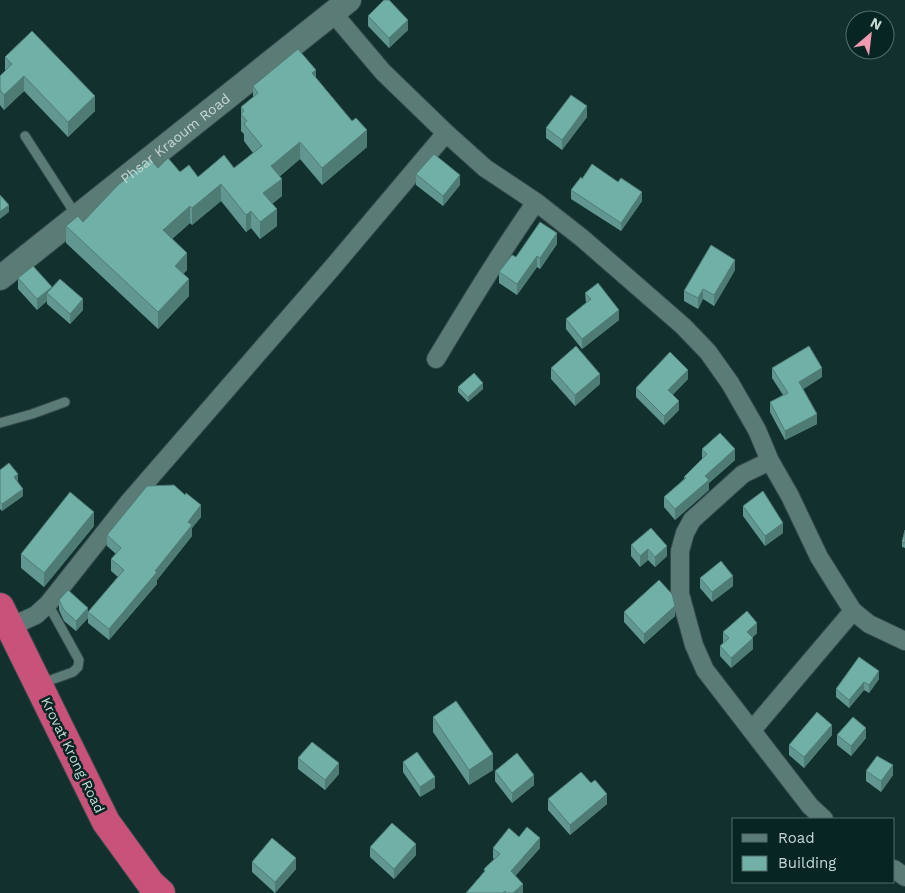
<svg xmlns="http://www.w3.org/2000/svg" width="905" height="893" font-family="'Work Sans',sans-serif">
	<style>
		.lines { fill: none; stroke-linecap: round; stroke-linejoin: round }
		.lane-casing { stroke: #334a47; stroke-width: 11 }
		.street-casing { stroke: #334a47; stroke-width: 20 }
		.secondary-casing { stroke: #334a47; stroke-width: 26 }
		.highway-casing { stroke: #334a47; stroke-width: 30 }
		.lane { stroke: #5b7b76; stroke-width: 9 }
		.street { stroke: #5b7b76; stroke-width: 18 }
		.secondary { stroke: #5b7b76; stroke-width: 24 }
		.highway { stroke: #c9527a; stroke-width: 28 }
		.wall { fill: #619790 }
		.shaded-wall { fill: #4f7b75 }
		.building { fill: #71b0a7; stroke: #4f7b75 }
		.labels { text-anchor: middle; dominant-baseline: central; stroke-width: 5; stroke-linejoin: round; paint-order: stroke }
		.street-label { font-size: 14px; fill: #c6d7d4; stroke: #072623 }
	</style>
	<rect width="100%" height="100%" fill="#12302d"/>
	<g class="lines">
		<g class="lane-casing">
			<path id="lane" d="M25 136 76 215
				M0 423 32 414 65 402
				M40 684 73 672 78 667 79 660 48 604"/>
		</g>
		<g class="street-casing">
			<path id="street" d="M333 13 383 72 446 133 485 168 536 202 582 238 683 326 708 352 730 383 757 430 770 461 790 496 819 557 839 589 853 611 869 624 905 641
				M436 359C468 306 500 253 536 202
				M770 461 743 474 692 520 685 533 680 551V594L694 645 705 670 810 806 824 819
				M10 627 36 615 48 604 128 503 332 268 446 133
				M752 730 853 611
				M894 869 905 877"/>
		</g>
		<g class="secondary-casing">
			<g id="secondary">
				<path id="s1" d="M0 278 349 0"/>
			</g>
		</g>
		<g class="highway-casing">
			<path id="highway" d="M0 607 106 822 151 884 161 893"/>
		</g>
		<use href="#lane" class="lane"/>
		<use href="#street" class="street"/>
		<use href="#secondary" class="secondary"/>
		<use href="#highway" class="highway"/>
	</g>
	<path class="wall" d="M368 16 408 30 389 48 368 26Z
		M5 57 95 111 68 137 24 91 4 110 0 105V76L5 71Z
		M316 78 367 147 322 185 300 159 279 177 282 196 272 204 277 226 260 239 251 228 246 232 221 201 192 225 190 223 172 239 187 270 183 274 189 296 158 329 66 243V226L83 222 158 168 180 172 198 177 234 168 253 153 244 141V134L241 131V107L253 97V86Z
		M587 117 562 150 546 138V128Z
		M416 174 460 185 443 206 416 185Z
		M582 179 642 201 621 231 571 199V190Z
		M557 244 540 269 537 267 517 295 499 283V272L516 257Z
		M735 270 714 306 703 299 698 309 684 301V291Z
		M18 278 52 288 83 310 70 324 47 304V301L37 310 18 289Z
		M585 293 619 320 582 349 566 329V319L586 303Z
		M551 368 600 384 575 406 551 379Z
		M772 368 822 377 803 389 817 424 785 440 770 412V402L783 395 772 378Z
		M688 379 672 395 679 410 664 425 636 397V388Z
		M458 387 483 389 468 402 458 392Z
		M702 449 735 460 709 483V490L675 520 664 507V497L684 479V477L702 459Z
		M0 470 18 482 23 496 2 511 0 509Z
		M743 506 783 533 765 546 743 516Z
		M201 517 192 528V536L157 580V584L109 640 88 623V612L118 577 111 571V559L116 554 107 546V535Z
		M94 526 44 587 21 568V554Z
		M905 530V548L902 547V542Z
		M631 545 667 546V556L655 567 648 560 640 567 631 556Z
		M700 578 733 586 712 602 700 588Z
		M59 600 88 618 76 631 64 621 59 610Z
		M624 612 675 616 644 644 624 622Z
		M723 632 757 633 752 638 753 649 731 668 720 656V646L723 643Z
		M859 657 879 679 869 693 864 690 849 708 836 697V689Z
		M433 717 493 770 469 785 433 732Z
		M832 735 804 768 789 755V745Z
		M837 735 866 738 851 756 837 745Z
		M298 758 339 774 325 790 298 769Z
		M403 762 435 788 420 797 403 772Z
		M495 771 534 785 512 803 495 781Z
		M866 771 893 775 881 792 866 781Z
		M548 799 607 804 570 835 548 810Z
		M519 837 540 848 515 876 523 893H466L484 872V869L494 859 493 858V848Z
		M370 847 416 855 394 879 370 857Z
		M252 862 296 869 275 893 252 872Z"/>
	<path class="shaded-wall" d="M408 20V30L389 48V38Z
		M316 70V87L312 73Z
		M24 76V91L4 110V95Z
		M95 96V111L68 137V122Z
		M587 106V117L562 150V140Z
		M367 130V147L322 185V168Z
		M300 142V159L271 183V166Z
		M460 175V185L443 206V196Z
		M282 179V196L263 210V193Z
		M221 184V201L192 225V208Z
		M642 192V201L621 231V223Z
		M9 205V212L0 219V212Z
		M190 206V223L163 247V230Z
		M277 209V226L260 239V222Z
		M251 211V228L246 232V215Z
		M557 233V244L540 269V258Z
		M187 253V270L175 283V266Z
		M537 256V267L517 295V284Z
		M735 260V270L714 306V295Z
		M189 279V296L158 329V312Z
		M52 287 51 297 47 293V301L37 310V299Z
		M703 289V299L698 309V298Z
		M83 299V310L70 324V314Z
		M619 310V320L582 349V339Z
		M822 368V377L799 392V382Z
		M688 370V379L668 400V390Z
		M600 374V384L575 406V395Z
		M483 383V389L468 402V397Z
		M679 401V410L664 425V416Z
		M817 414V424L785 440V431Z
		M735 449V460L709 483V490L675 520V509L705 476Z
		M18 474V482L14 477Z
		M23 489V496L2 511V504Z
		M201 505V517L192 528V536L157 580V584L109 640V629L188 522Z
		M94 512V526L44 587V573Z
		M783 523V533L765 546V536Z
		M667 546V556L655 567V557Z
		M648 549V560L640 567V556Z
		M733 576V586L712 602V592Z
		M675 606V616L644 644V634Z
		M88 608V618L76 631V621Z
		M757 623V633L747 642V632Z
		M753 638V649L731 668V658Z
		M879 671V679L869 693V685Z
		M864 682V690L849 708V700Z
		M832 725V735L804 768V757Z
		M866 728V738L851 756V746Z
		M493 754V770L469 785V770Z
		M339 763V774L325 790V780Z
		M893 765V775L881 792V781Z
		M534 775V785L512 803V793Z
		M435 777V788L420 797V787Z
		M607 794V804L570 835V825Z
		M540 838V848L511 881V871Z
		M416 844V855L394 879V869Z
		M296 858V869L275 893V882Z
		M523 884V893H513Z"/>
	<path class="building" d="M384 0H389L408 20 389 38 368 16Z
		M32 31 95 96 68 122 24 76 4 95 0 90V76L12 64 5 57Z
		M298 49 316 70 312 73 352 121 356 118 367 130 322 168 300 142 271 166 282 179 263 193 277 209 260 222 251 211 246 215 221 184 192 208 190 206 163 230 187 253 175 266 189 279 158 312 66 226 78 216 83 222 118 185 150 159 158 168 168 158 180 172 189 165 198 177 224 155 234 168 262 146 244 124 247 121 241 114 244 111 241 107 258 93 253 86Z
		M571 95 587 106 562 140 546 128Z
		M434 154 460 175 443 196 416 174Z
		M592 164 618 182 621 178 642 192 621 223 571 190 581 177 582 179Z
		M0 195 9 205 0 212Z
		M540 222 557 233 540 258 537 256 517 284 499 272 512 255 516 257Z
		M711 245 735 260 714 295 703 289 698 298 684 291Z
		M33 266 52 287 37 299 18 278Z
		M60 279 83 299 70 314 47 293Z
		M598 283 619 310 582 339 566 319 591 299 585 293Z
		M576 346 600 374 575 395 551 368Z
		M809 346 822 368 799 382 817 414 785 431 770 402 788 393 772 368Z
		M670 352 688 370 668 390 679 401 664 416 636 388Z
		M474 373 483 383 468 397 458 387Z
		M720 433 735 449 705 476 709 480 675 509 664 497 686 478 684 477 707 454 702 449Z
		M9 463 18 474 14 477 23 489 2 504 0 502V470Z
		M174 485 185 495 186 493 201 505 188 522 192 525 155 571 157 572 109 629 88 612 124 570 111 559 121 548 107 535 147 486Z
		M763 491 783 523 765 536 743 506Z
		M70 492 94 512 44 573 21 554Z
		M651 528 667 546 655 557 648 549 640 556 631 545Z
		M905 530V543L902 542Z
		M721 561 733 576 712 592 700 578Z
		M659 580 672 594 675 606 644 634 624 612Z
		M68 590 88 608 76 621 64 610 59 600Z
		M747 611 757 623 747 632 753 638 731 658 720 646 729 638 723 632Z
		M859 657 879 671 869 685 864 682 849 700 836 689Z
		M456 701 493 754 469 770 433 717Z
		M817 712 832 725 804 757 789 745Z
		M853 717 866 728 851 746 837 735Z
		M312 742 339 763 325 780 298 758Z
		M417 752 435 777 420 787 403 762Z
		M517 753 534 775 512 793 495 771Z
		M877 756 893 765 881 781 866 771Z
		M581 772 591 783 595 780 607 794 570 825 548 799Z
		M392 823 416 844 394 869 370 847Z
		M527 827 540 838 511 871 523 884 513 893H506L505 891 503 893H466L485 871 484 869 500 854 493 848 509 828 519 837Z
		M272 838 296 858 275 882 252 862Z"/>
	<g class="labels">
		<g class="street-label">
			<text stroke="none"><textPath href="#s1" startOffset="224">Phsar Kraoum Road</textPath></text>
			<text transform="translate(73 755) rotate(64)">Krovat Krong Road</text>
		</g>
	</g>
	<rect x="732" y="818" width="162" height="65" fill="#072623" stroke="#536d6a"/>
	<rect x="742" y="834" width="25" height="8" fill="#5b7b76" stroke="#536d6a"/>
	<text x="778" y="843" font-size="15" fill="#c6d7d4">Road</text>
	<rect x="742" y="856" width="25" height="15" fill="#71b0a7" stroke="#536d6a"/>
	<text x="778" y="868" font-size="15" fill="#c6d7d4">Building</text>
	<g transform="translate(870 35) rotate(28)"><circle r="24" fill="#072623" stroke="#536d6a"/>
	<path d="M0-4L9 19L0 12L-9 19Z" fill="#f19ab2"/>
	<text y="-8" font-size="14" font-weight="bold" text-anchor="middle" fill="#c6d7d4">N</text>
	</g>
</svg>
